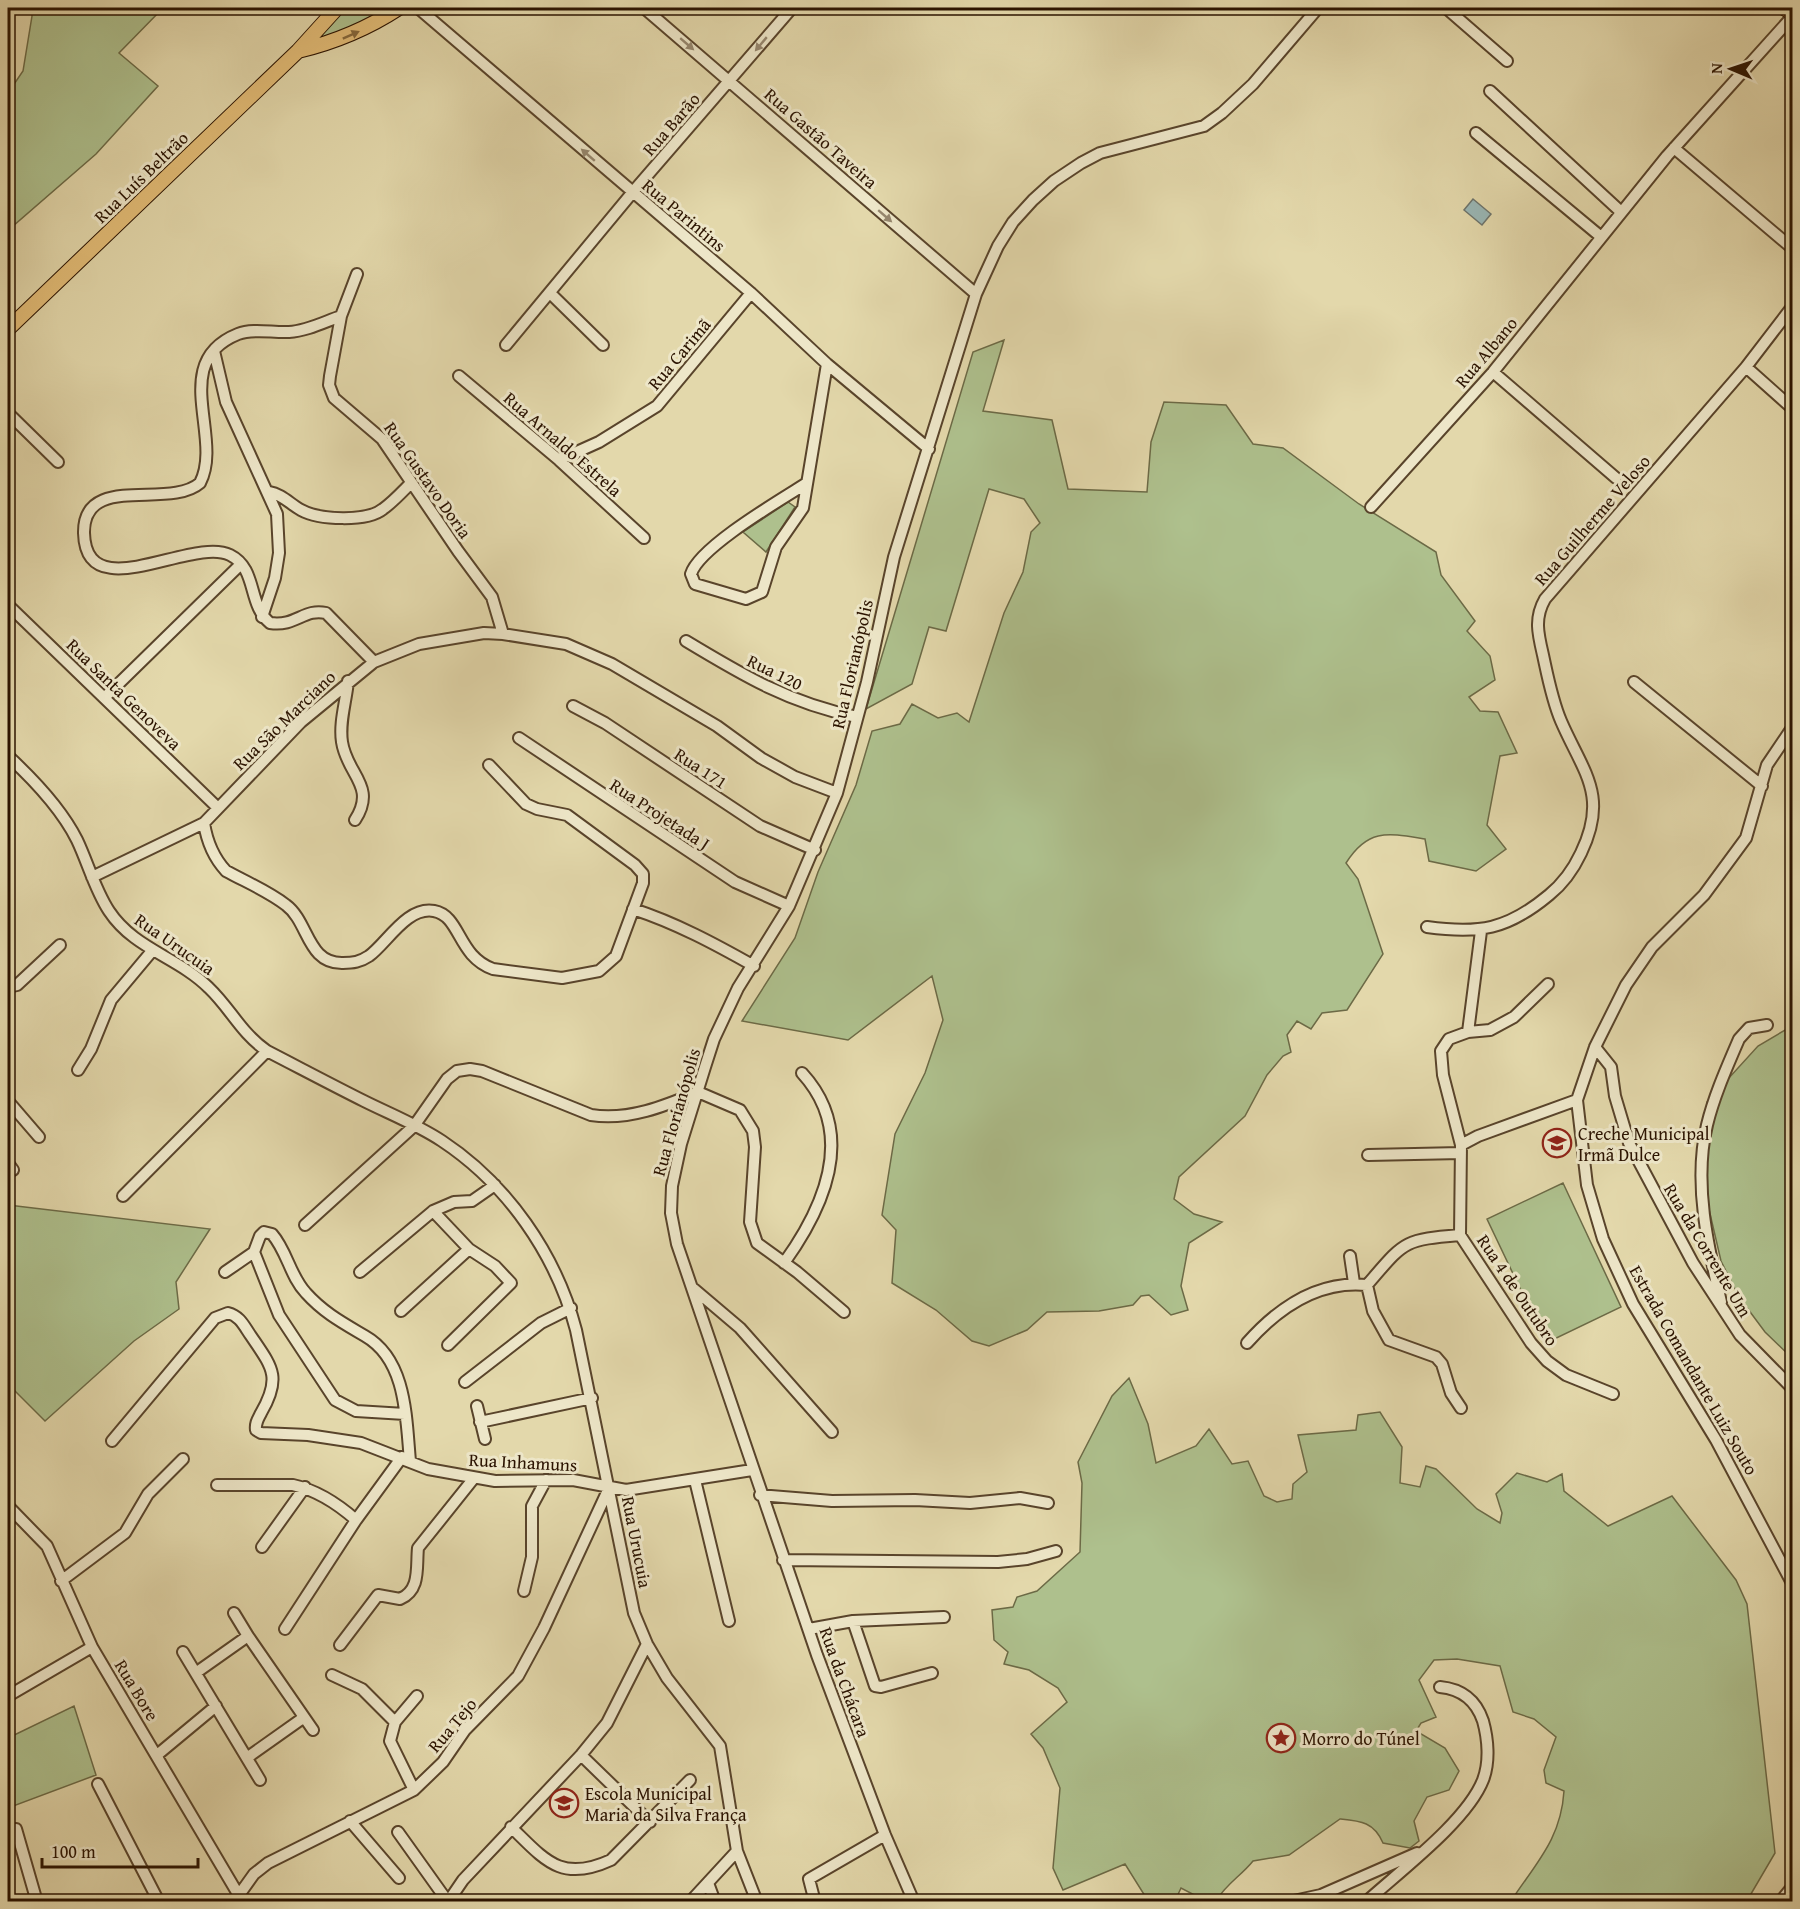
<svg xmlns="http://www.w3.org/2000/svg" width="1800" height="1909" font-family="'Gentium Book Plus',serif">
	<style>
		.green { fill: #aec08d; stroke: #6c6a46; stroke-width: 1.5 }
		.water { fill: #9ab7b5; stroke: #6e756d; stroke-width: 1.5 }
		.lines { fill: none; stroke-linecap: round; stroke-linejoin: round }
		.minor-casing { stroke: #59442b; stroke-width: 14 }
		.major-casing { stroke: #2b1300; stroke-width: 16 }
		.minor { stroke: #ede6c8; stroke-width: 10 }
		.major { stroke: #e2bc76; stroke-width: 14 }
		.oneway { fill: #86683b }
		.oneway2 { fill: #96876e }
		.labels { text-anchor: middle; dominant-baseline: central; stroke-width: 6; stroke-linejoin: round; paint-order: stroke }
		.street-label { font-size: 18px; fill: #2b1300; stroke: #ede6c8 }
		.poi-label { font-size: 18px; fill: #2b1300; stroke: #ede6c8; text-anchor: start }
	</style>
	<rect width="100%" height="100%" fill="#e3d8ab"/>
	<filter id="stains"><feTurbulence type="fractalNoise" baseFrequency=".00333" numOctaves="4"/><feColorMatrix values="0 0 0 0 .2 0 0 0 0 .09 0 0 0 0 .02 0 0 0 .5 -.17"/></filter>
	<radialGradient id="worn" r=".72"><stop offset=".6" stop-color="#630" stop-opacity="0"/><stop offset="1" stop-color="#630" stop-opacity=".3"/></radialGradient>
	<path class="green" d="M31 8H163L119 53 158 86 96 154 12 227 8 242V93L23 71 32 16Z
		M336 8H399L299 51Z
		M1004 340 983 411 1052 420 1068 489 1147 492 1151 442 1164 402 1226 405 1253 444 1283 448 1359 504 1436 552 1441 575 1475 621 1467 631 1490 656 1495 680 1469 697 1480 711 1498 712 1517 753 1500 756 1487 825 1506 849 1476 871 1429 861 1425 839C1388 833 1368 828 1346 863L1358 879 1383 954 1347 1010 1322 1013 1311 1029 1297 1021 1287 1035 1291 1052 1283 1056 1267 1075 1245 1116 1179 1177 1174 1199 1194 1214 1222 1222 1189 1243 1181 1286 1188 1310 1171 1315 1149 1295 1141 1296 1133 1305 1099 1311 1047 1312 1027 1330 989 1346 972 1341 936 1310 892 1283 896 1230 882 1215 895 1134 925 1073 943 1020 932 976 848 1040 742 1021 795 938 818 872 856 785 872 731 900 724 912 704 938 718 957 713 969 722 1004 613 1023 572 1031 532 1040 523 1024 499 989 489 946 631 929 627 912 684 866 709 973 352Z
		M788 502 795 507 766 552 743 532Z
		M1792 1026V1358L1765 1332 1739 1297 1721 1261 1701 1175 1707 1102 1758 1046Z
		M1563 1183 1621 1307 1546 1343 1487 1219Z
		M8 1205 210 1229 176 1282 179 1309 134 1341 45 1421 8 1384Z
		M1129 1378 1148 1424 1156 1463 1196 1446 1209 1429 1232 1464 1248 1461 1264 1496 1277 1502 1292 1499 1293 1484 1307 1472 1298 1435 1356 1430 1358 1415 1380 1412 1402 1447 1400 1483 1420 1487 1426 1466 1436 1469 1477 1509 1500 1523 1502 1513 1496 1494 1517 1473 1547 1482 1562 1474 1564 1491 1608 1526 1672 1496 1736 1580 1747 1604 1775 1853 1748 1899 1737 1902 1511 1901C1536 1863 1561 1839 1564 1791L1546 1783 1544 1770 1556 1737 1534 1719 1513 1712 1500 1666 1457 1659 1434 1660 1419 1680 1436 1717 1421 1723 1416 1731 1445 1748 1459 1771 1449 1790 1427 1797 1414 1821 1419 1841 1410 1848 1383 1843C1374 1822 1361 1821 1340 1819L1289 1855 1253 1861C1241 1876 1226 1884 1216 1901H1206L1181 1888 1175 1901 1145 1896 1125 1864 1063 1890 1053 1868 1060 1788 1043 1748 1031 1734 1067 1702 1058 1688 1029 1670 1004 1664 1008 1652 994 1640 992 1610 1013 1607 1017 1597 1037 1591 1080 1552 1082 1483 1078 1462 1112 1396Z
		M74 1706 96 1775 8 1808V1738Z"/>
	<path class="water" d="M1473 199 1491 214 1482 225 1464 210Z"/>
	<g class="lines">
		<g class="minor-casing">
			<path id="minor" d="M418 8 751 293 827 364 929 449
				M644 8 976 294
				M1446 8 1507 61
				M1490 91 1620 211
				M1476 133 1600 236
				M1674 148 1792 248
				M551 294 603 345
				M341 316 357 274
				M506 345 632 193 792 8
				M214 351 226 402 277 514 279 553 275 578 262 617
				M1746 367 1792 408
				M1493 372 1616 478
				M459 376 559 460 644 538
				M8 413 58 462
				M559 460 599 442 657 406 751 293
				M807 483C782 499 699 547 691 574L695 584 746 599 762 592 776 547 803 508 827 364
				M269 492C282 494 290 504 301 510 319 520 367 522 383 509 393 502 402 492 411 483
				M1371 507 1493 372 1667 156 1792 17
				M8 605 217 807
				M686 641C744 676 789 703 857 717
				M374 662 326 613C304 608 296 627 270 623 247 604 258 569 230 555 192 536 86 609 84 533 83 472 169 510 200 483 224 437 168 362 238 334 253 328 273 333 289 332 307 331 324 322 341 316L330 376 329 385 334 398 382 439 458 551 492 597 503 634
				M348 681C346 702 339 722 342 742 347 775 377 786 355 820
				M1634 682 1762 786
				M105 697 241 564
				M573 706 605 723 760 826 815 850
				M1792 728 1767 765 1746 838 1704 895 1652 947 1626 985 1595 1047 1577 1100 1587 1185 1603 1239 1633 1304 1716 1440 1792 1583
				M519 738 735 882 789 906
				M8 756C34 780 61 808 77 840 88 863 95 890 109 911 134 949 178 957 209 988 231 1009 240 1032 267 1051 300 1068 332 1085 364 1101 390 1114 418 1125 442 1141 507 1184 556 1254 576 1330L634 1613 647 1644 667 1678 720 1746 737 1851 757 1902
				M204 823C207 842 213 857 226 871 246 882 268 891 286 905 309 922 307 964 343 963 353 963 360 962 369 956 387 943 407 906 434 911 461 916 457 956 493 969L562 978 599 971 616 956 643 883V874L635 865 567 815 537 809 526 804 489 765
				M92 877 204 823 301 722 374 662 419 644 484 633 503 634 566 644 612 664 717 726 761 758 795 777 837 793
				M633 909C676 923 715 944 754 966
				M1427 927C1479 934 1507 930 1549 895 1564 883 1573 870 1581 853 1609 795 1583 772 1561 721 1552 700 1548 678 1543 655 1538 634 1534 618 1545 599L1746 367 1792 307
				M1548 984 1514 1017 1490 1030 1468 1032 1449 1039 1441 1051 1443 1075 1461 1145 1460 1235 1531 1343 1547 1361 1566 1375 1613 1394
				M8 987 17 985 60 945
				M1468 1032 1481 931
				M1595 1047 1611 1067 1615 1096 1629 1143 1693 1263 1740 1335 1792 1388
				M78 1070 91 1049 111 1000 152 951
				M8 1101 39 1137
				M1461 1145 1478 1136 1577 1100
				M1368 1155 1461 1153
				M8 1163 13 1170
				M123 1196 267 1051
				M433 1211 469 1249 495 1266 511 1283 448 1345
				M305 1225 414 1126 447 1079 457 1071 470 1069 482 1071 591 1115C628 1121 665 1106 698 1092L740 1110 753 1131 755 1147 750 1222 757 1243 797 1272 844 1312
				M1350 1256 1354 1283
				M784 1263C825 1206 857 1133 802 1073
				M225 1272 254 1252
				M360 1272 433 1211 454 1202 472 1201 495 1185
				M1367 1285 1373 1311 1389 1340 1436 1357 1442 1364 1451 1393 1461 1408
				M694 1289 740 1328 832 1432
				M1721 1302C1708 1247 1693 1182 1707 1125 1714 1096 1727 1067 1739 1039L1749 1028 1767 1025
				M401 1311 469 1249
				M1247 1343C1278 1308 1318 1280 1367 1285 1405 1241 1402 1240 1460 1235
				M465 1382 541 1323 571 1308
				M477 1406 485 1439
				M405 1414 356 1411 335 1400 279 1315 254 1252 260 1236 264 1232 272 1234C287 1251 290 1276 306 1293 324 1313 343 1323 365 1336 407 1360 406 1419 410 1461
				M480 1422 592 1398
				M112 1441 215 1318 228 1313C240 1316 244 1326 251 1336 272 1367 282 1377 261 1413 258 1419 255 1423 256 1430L261 1433 308 1435 361 1443 428 1469 495 1481 573 1480 626 1490 752 1470
				M695 1480 729 1621
				M217 1485H293C316 1490 339 1505 356 1520
				M760 1495 832 1501 915 1500 970 1503 1020 1498 1048 1503
				M8 1506 47 1546 92 1647 238 1894
				M262 1547 305 1487
				M783 1560 998 1562 1027 1559 1056 1551
				M61 1581 125 1533 148 1494 183 1459
				M524 1591 532 1557V1506L546 1480
				M234 1613 248 1636
				M853 1621 875 1686 881 1687 932 1673
				M285 1629 356 1520 402 1457
				M809 1629 853 1621 944 1617
				M340 1645 378 1595 400 1599C421 1590 416 1567 418 1548L474 1478
				M183 1652 260 1780
				M197 1672 248 1636 313 1730
				M332 1675 362 1689 395 1722 390 1741 414 1790
				M8 1696 92 1647
				M395 1722 417 1696
				M157 1755 216 1706
				M581 1755 650 1822
				M248 1757 303 1718
				M98 1784 159 1902
				M350 1821 399 1878
				M511 1827C545 1860 561 1883 611 1860L690 1780
				M16 1829 37 1902
				M398 1832 448 1902
				M708 1883 715 1902
				M234 1902 254 1874 268 1863 414 1790 443 1762 465 1730 518 1676 544 1628 609 1488
				M448 1902 463 1880 581 1755 607 1723 647 1644
				M690 1902 737 1851
				M815 1902 809 1879 885 1835
				M914 1902 885 1835 817 1655 677 1244 671 1213 672 1186 681 1144 705 1067 714 1039 738 988 789 906 837 793 867 682 894 557 976 294 998 246 1013 222 1033 200 1054 181 1081 163 1100 153 1204 126 1222 113 1253 84 1318 8
				M1289 1902 1321 1895 1417 1853
				M1366 1902C1400 1871 1467 1821 1483 1780 1490 1762 1488 1739 1483 1721 1476 1700 1461 1689 1440 1687
				M1780 1902 1792 1887"/>
		</g>
		<g class="major-casing">
			<path id="major" d="M1784 8 1792 13
				M298 51C336 42 367 29 399 8
				M8 329 298 51 337 8"/>
		</g>
		<use href="#minor" class="minor"/>
		<use href="#major" class="major"/>
	</g>
	<defs><path id="oneway-solid" d="M-6-.8H1V-3.2L6.5 0L1 3.2V.8H-6Z" transform="scale(1.5)"/></defs>
	<use class="oneway" href="#oneway-solid" transform="translate(351 35) rotate(-24)"/>
	<g class="oneway2">
		<use href="#oneway-solid" transform="translate(687 44) rotate(41)"/>
		<use href="#oneway-solid" transform="translate(761 44) rotate(130)"/>
		<use href="#oneway-solid" transform="translate(588 155) rotate(-139)"/>
		<use href="#oneway-solid" transform="translate(885 216) rotate(41)"/>
	</g>
	<defs>
		<g id="school-ring" transform="scale(1.5)"><circle r="9.5" fill="#ede6c8" stroke="#8f2418" stroke-width="1.5"/><path d="M0-5L7-2L0 1L-7-2ZM-4 1L0 2.5L4 1V4Q0 6-4 4Z" fill="#8f2418"/></g>
		<g id="sight-ring" transform="scale(1.5)"><circle r="9.5" fill="#ede6c8" stroke="#8f2418" stroke-width="1.5"/><path d="M0-6L1.8-2.2L6-1.7L2.9 1.2L3.7 5.4L0 3.3L-3.7 5.4L-2.9 1.2L-6-1.7L-1.8-2.2Z" fill="#8f2418"/></g>
	</defs>
	<g fill-rule="evenodd">
		<use href="#school-ring" x="1557" y="1143"/>
		<use href="#sight-ring" x="1281" y="1738"/>
		<use href="#school-ring" x="564" y="1803"/>
	</g>
	<g class="labels">
		<g class="street-label">
			<text transform="translate(671 124) rotate(-49)">Rua Barão</text>
			<text transform="translate(821 138) rotate(41)">Rua Gastão Taveira</text>
			<text transform="translate(141 177) rotate(-44)">Rua Luís Beltrão</text>
			<text transform="translate(684 215) rotate(40)">Rua Parintins</text>
			<text transform="translate(1486 352) rotate(-50)">Rua Albano</text>
			<text transform="translate(679 354) rotate(-50)">Rua Carimã</text>
			<text transform="translate(563 444) rotate(41)">Rua Arnaldo Estrela</text>
			<text transform="translate(428 480) rotate(55)">Rua Gustavo Doria</text>
			<text transform="translate(1592 520) rotate(-49)">Rua Guilherme Veloso</text>
			<text transform="translate(852 664) rotate(-77)">Rua Florianópolis</text>
			<text transform="translate(775 672) rotate(26)">Rua 120</text>
			<text transform="translate(124 694) rotate(44)">Rua Santa Genoveva</text>
			<text transform="translate(284 720) rotate(-44)">Rua São Marciano</text>
			<text transform="translate(701 768) rotate(33)">Rua 171</text>
			<text transform="translate(660 814) rotate(33)">Rua Projetada J</text>
			<text transform="translate(175 944) rotate(35)">Rua Urucuia</text>
			<text transform="translate(676 1112) rotate(-74)">Rua Florianópolis</text>
			<text transform="translate(1708 1250) rotate(59)">Rua da Corrente Um</text>
			<text transform="translate(1518 1290) rotate(56)">Rua 4 de Outubro</text>
			<text transform="translate(1694 1370) rotate(60)">Estrada Comandante Luiz Souto</text>
			<text transform="translate(523 1462) rotate(3)">Rua Inhamuns</text>
			<text transform="translate(637 1542) rotate(79)">Rua Urucuia</text>
			<text transform="translate(845 1682) rotate(70)">Rua da Chácara</text>
			<text transform="translate(137 1690) rotate(59)">Rua Bore</text>
			<text transform="translate(452 1725) rotate(-50)">Rua Tejo</text>
		</g>
		<g class="poi-label">
			<text x="1578" y="1133">Creche Municipal<tspan x="1578" dy="21">Irmã Dulce</tspan></text>
			<text x="1302" y="1738">Morro do Túnel</text>
			<text x="585" y="1793">Escola Municipal<tspan x="585" dy="21">Maria da Silva França</tspan></text>
		</g>
	</g>
	<rect width="1800" height="1909" fill="none" stroke="#e3d8ab" stroke-width="30"/>
	<rect x="9" y="9" width="1782" height="1891" fill="none" stroke="#2b1300" stroke-width="3"/>
	<rect x="15" y="15" width="1770" height="1879" fill="none" stroke="#2b1300" stroke-width="1.5"/>
	<g transform="translate(1731 69) rotate(272)" stroke="#ede6c8" stroke-width="4.5" paint-order="stroke">
	<path d="M0-4.5L10 22L0 15L-10 22Z" fill="#2b1300"/>
	<text y="-9" font-size="16" font-weight="bold" text-anchor="middle" fill="#2b1300">N</text>
	</g>
	<path d="M42 1858v9h156v-9" fill="none" stroke="#2b1300" stroke-width="3"/>
	<text x="51" y="1858" font-size="18" fill="#2b1300" stroke="#ede6c8" stroke-width="4.5" paint-order="stroke">100 m</text>
	<rect width="100%" height="100%" filter="url(#stains)"/>
	<rect width="100%" height="100%" fill="url(#worn)"/>
</svg>
